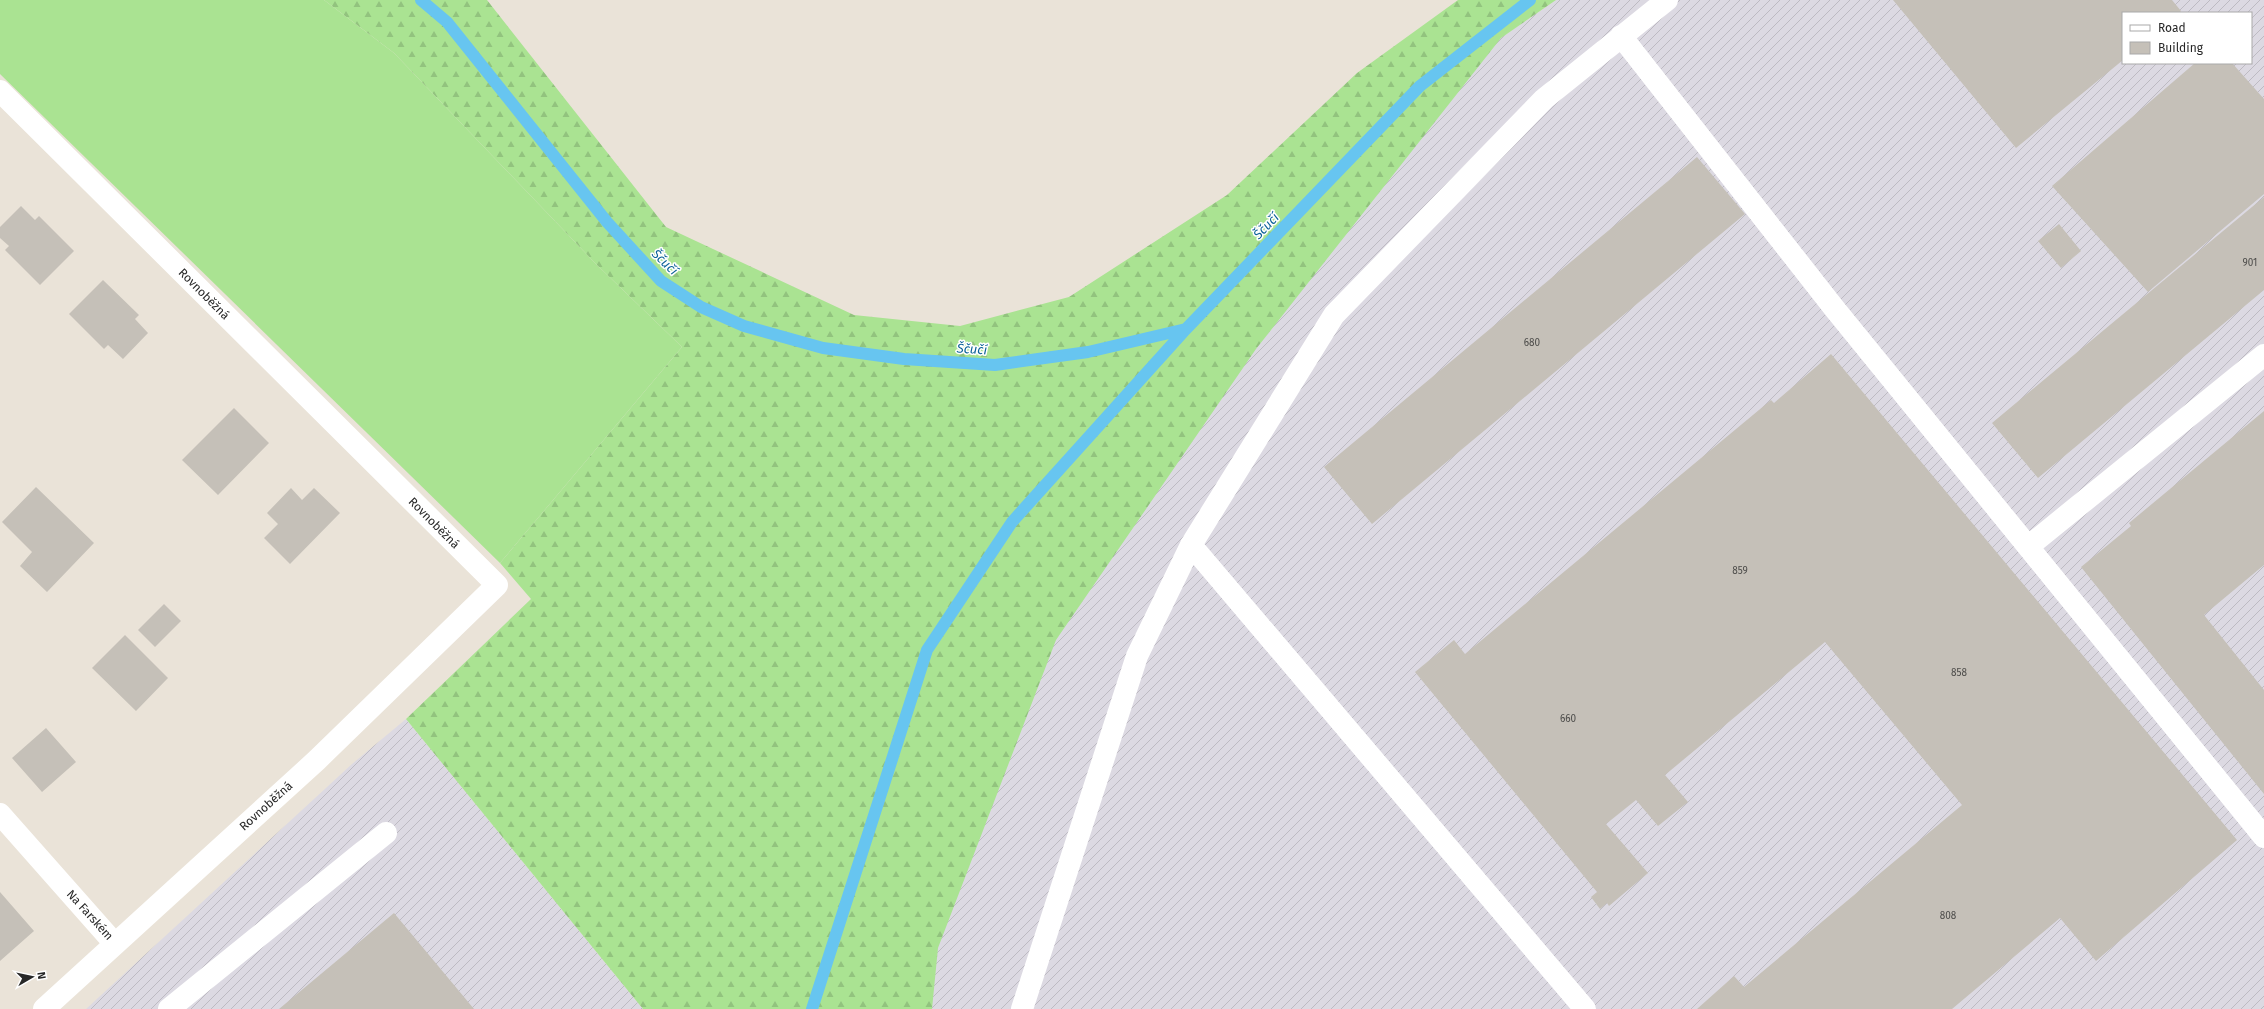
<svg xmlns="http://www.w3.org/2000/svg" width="2264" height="1009" font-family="'Fira Sans',sans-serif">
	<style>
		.industrial { fill: url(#industrial-furrows); fill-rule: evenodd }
		.grass { fill: #aae392 }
		.forest { fill: url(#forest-firs) }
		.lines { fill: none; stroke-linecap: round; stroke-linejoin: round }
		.stream { stroke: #67c5f0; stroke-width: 12 }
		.building { fill: #c5c0b8 }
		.lane { stroke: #fff; stroke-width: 22 }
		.street { stroke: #fff; stroke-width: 22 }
		.labels { text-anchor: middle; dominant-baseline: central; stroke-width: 3; stroke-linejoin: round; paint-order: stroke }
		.number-label { font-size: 10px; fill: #4e4d4b }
		.street-label { font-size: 12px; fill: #272727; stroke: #fff }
		.water-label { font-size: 13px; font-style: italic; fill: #0b6198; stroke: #fff }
	</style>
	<defs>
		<pattern id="industrial-furrows" width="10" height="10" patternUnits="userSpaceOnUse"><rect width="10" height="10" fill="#dcd9e2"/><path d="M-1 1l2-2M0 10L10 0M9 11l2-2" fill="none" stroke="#bdbac2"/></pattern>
		<pattern id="forest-firs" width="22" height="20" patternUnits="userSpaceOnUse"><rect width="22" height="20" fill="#aae392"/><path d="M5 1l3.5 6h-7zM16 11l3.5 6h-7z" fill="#92c37e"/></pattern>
	</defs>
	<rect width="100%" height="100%" fill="#eae3d8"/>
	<path class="industrial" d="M1556 0H2264V1009H793L1390 114ZM2123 13H2251V63H2123Z
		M406 719 643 1009H86L352 764Z"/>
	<path class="grass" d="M0 0H324L394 53 596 264 682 347 500 563 0 74Z"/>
	<path class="forest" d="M324 0H487L666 227 854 315 960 326 1069 297 1227 195 1357 73 1458 0H1556L1501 38 1256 349 1056 640 938 948 932 1009H643L406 719 531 599 500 563 682 347 596 264 394 53Z"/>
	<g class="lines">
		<path class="stream" d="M421 0 447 22 607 222 661 281 701 307 744 326 823 348 904 359 995 365 1088 352 1186 329 1420 86 1530 0
			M812 1009 927 650 1012 522 1186 329"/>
	</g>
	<path class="building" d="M1893 0H2172L2181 11 2179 13H2123V60L2016 148Z
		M2195 63H2232L2264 99V194L2148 292 2052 186Z
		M1697 157 1745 214 1372 524 1324 467Z
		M2264 197V290L2038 478 1992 423Z
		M21 206 35 220 39 216 74 251 40 285 5 250 9 246 0 238V227Z
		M2059 224 2081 251 2061 268 2038 241Z
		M103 280 139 315 135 319 148 333 123 359 108 345 104 349 69 314Z
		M1831 354 2237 840 2096 961 2060 918 1952 1009H1697L1734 976 1744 987 1962 805 1825 642 1665 775 1688 802 1658 826 1636 800 1606 824 1648 873 1609 906 1607 903 1600 909 1591 897 1597 892 1415 672 1454 640 1465 654 1771 400 1774 403Z
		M234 408 269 443 218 495 182 460Z
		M2264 411V565L2204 615 2264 690V794L2081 567 2131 526 2129 523Z
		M36 487 94 543 47 592 20 566 32 552 2 522Z
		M291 488 302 500 314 488 340 513 290 564 264 538 278 524 267 513Z
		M164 604 181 621 155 647 138 630Z
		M125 635 168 678 136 711 92 668Z
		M46 728 76 762 42 792 12 758Z
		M0 892 34 931 0 961Z
		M394 913 474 1009H279Z"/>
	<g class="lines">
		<path class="lane" d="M1621 36 1834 308 2264 837
			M1191 545 1585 1009
			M2029 546 2264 355
			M169 1009 386 833
			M1022 1009 1137 656 1191 545 1334 315 1544 99 1667 0"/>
		<path class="street" d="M0 91 497 585 317 760 44 1009
			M0 814 115 944"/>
	</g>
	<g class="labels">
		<g class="number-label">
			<text x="2250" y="263">901</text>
			<text x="1532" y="343">680</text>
			<text x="1740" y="571">859</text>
			<text x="1959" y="673">858</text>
			<text x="1568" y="719">660</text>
			<text x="1948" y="916">808</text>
		</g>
		<g class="street-label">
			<text transform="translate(204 294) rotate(45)">Rovnoběžná</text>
			<text transform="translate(434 523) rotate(45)">Rovnoběžná</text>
			<text transform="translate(266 806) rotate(-42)">Rovnoběžná</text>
			<text transform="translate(90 915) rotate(48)">Na Farském</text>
		</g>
		<g class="water-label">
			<text transform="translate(1266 226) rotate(-46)">Ščučí</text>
			<text transform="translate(665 262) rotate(44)">Ščučí</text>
			<text transform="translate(972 349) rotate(4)">Ščučí</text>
		</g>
	</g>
	<rect x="2122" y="12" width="130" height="52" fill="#ffffff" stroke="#a9a9a9"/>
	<rect x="2130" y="25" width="20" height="6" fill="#ffffff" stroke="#a9a9a9"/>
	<text x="2158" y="32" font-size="12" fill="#272727">Road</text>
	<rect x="2130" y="42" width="20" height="12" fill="#c5c0b8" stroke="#a9a9a9"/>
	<text x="2158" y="52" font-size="12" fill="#272727">Building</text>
	<g transform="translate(32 977) rotate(81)" stroke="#ffffff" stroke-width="3" paint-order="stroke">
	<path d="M0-3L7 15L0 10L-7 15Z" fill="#272727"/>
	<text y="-6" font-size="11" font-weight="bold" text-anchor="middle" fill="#272727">N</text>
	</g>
</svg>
